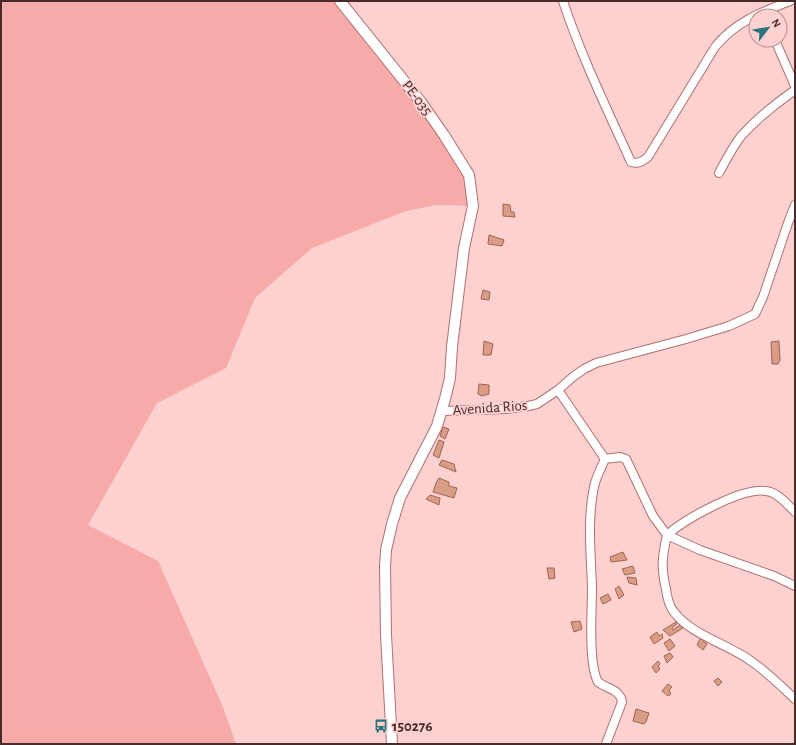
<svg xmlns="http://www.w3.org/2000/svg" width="796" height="745" font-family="'Alegreya Sans',sans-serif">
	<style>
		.green { fill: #f6aba9 }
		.building { fill: #da9c85; stroke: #9e6550 }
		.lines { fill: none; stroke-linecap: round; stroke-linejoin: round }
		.minor-casing { stroke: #b0706f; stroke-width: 10 }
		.major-casing { stroke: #b0706f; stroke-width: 12 }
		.minor { stroke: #fff; stroke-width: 8 }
		.major { stroke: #fff; stroke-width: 10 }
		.labels { text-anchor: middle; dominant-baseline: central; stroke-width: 3.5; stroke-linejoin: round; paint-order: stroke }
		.street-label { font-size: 15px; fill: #462b2a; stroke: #fcd1d0 }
		.poi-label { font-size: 15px; font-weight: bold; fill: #462b2a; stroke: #fcd1d0; text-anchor: start }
	</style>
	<rect width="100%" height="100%" fill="#fcd1d0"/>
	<path class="green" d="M1 1H340L469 175 473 206 436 205 406 211 312 248 255 298 226 368 157 403 88 525 158 561 223 707 236 744H1Z"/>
	<path class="building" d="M503 204 510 205 511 212H514L515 217 503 216Z
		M489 235 504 240 502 246 488 244Z
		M483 290 490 292 489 300 481 299Z
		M484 341 493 344 491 355H483Z
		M779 341 780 360 778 364H772L771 342Z
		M479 384 489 385V394L482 396 478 394Z
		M443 427 449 429 445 439 440 436Z
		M439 440 444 442 439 458 433 455Z
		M442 460 454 464 456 472 439 465Z
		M439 478 449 482V486L457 488 454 498 433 492 436 483Z
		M430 495 440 498 439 505 426 499Z
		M623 552 627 560 611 562 610 557Z
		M633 566 635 573 625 575 622 569Z
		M547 568H554L555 578 549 579Z
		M627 577 636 578 637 585 629 583Z
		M619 586 624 595 619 599 615 589Z
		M608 594 611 600 603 604 600 598Z
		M580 621 582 629 574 632 571 622Z
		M676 622 677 624 672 628 673 630 680 625 683 628 670 636 663 630Z
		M657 632 659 636 662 634 663 638 654 644 650 637Z
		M701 637 705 639 703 641 707 644 703 650 697 645Z
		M670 639 675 646 669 651 664 643Z
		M670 653 673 657 667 663 664 656Z
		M658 661 660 664 658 666 660 669 656 673 652 667Z
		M718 678 722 682 718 686 714 681Z
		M668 684 672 687 669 690 671 694 668 696 662 691Z
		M636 709 649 713 646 722 644 724 633 721Z"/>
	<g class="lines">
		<g class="minor-casing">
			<path id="minor" d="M563 1C581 56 607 109 631 162 638 164 642 162 648 157L715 47C735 22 762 12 790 1
				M775 40 795 86
				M719 173C726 160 733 146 742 135 758 118 776 103 795 90
				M558 390 605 459 620 457 626 459 653 516 667 535C662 557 661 568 666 589 667 597 669 606 674 612 691 635 728 644 751 661 767 672 781 686 795 699
				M442 411 505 409 528 406 537 404 558 390 574 376 584 369 596 363 686 339 729 326 755 314 763 297 788 223 795 205
				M605 459C601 468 596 477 594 487 587 520 591 555 592 588 592 611 588 663 598 682 607 689 620 689 622 702L606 744
				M795 512C787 504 777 492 766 491 742 487 685 519 667 535L700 550 774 576 795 586"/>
		</g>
		<g class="major-casing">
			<path id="major" d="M340 1 421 102 444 135 469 175 473 206 464 248 452 347 450 378 445 399 437 426 400 498 392 524 386 550 385 567 386 635 392 744"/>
		</g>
		<use href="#minor" class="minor"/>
		<use href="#major" class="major"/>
	</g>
	<defs>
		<g id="bus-bare" transform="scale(1.08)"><path d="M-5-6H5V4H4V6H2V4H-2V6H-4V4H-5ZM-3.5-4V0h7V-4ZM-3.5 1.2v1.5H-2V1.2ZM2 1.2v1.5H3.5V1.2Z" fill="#2a7479" stroke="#fcd1d0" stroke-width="2.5" paint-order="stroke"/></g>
	</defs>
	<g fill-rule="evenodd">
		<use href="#bus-bare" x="381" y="726"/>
	</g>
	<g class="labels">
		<g class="street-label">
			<text transform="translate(417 98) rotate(53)">PE-035</text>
			<text transform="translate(490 408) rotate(-4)">Avenida Rios</text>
		</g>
		<g class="poi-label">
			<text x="392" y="726">150276</text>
		</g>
	</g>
	<rect width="796" height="745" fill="none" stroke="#462b2a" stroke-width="4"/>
	<g transform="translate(768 28) rotate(59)"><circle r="19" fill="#fcd1d0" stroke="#b38f8e"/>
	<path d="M0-3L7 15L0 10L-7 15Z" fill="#2a7479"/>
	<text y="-6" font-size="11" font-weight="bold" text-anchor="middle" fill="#462b2a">N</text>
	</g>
</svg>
